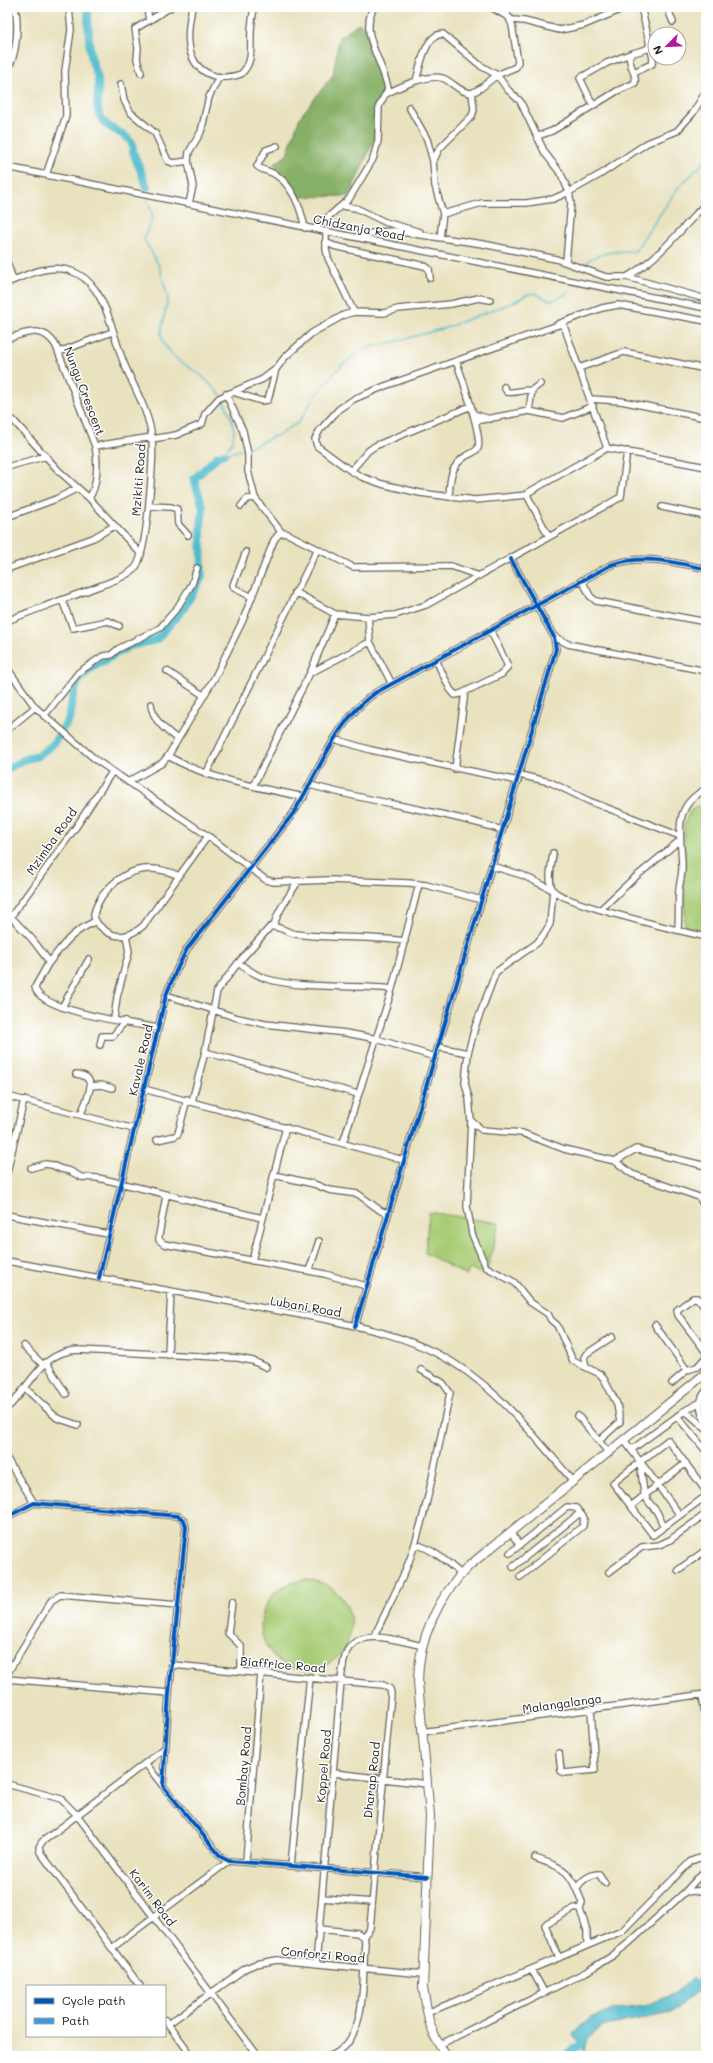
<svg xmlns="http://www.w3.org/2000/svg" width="713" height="2063" font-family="Mali,sans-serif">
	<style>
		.green { fill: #a8cc75; stroke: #627448 }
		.forest { fill: #86b066; stroke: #516641 }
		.water { fill: #50bbcc; stroke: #366c74 }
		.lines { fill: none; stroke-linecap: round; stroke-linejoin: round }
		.stream { stroke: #50bbcc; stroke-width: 1.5 }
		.river { stroke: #50bbcc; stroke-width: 8 }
		.minor-casing { stroke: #646155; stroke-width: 8 }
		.highway-casing { stroke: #646155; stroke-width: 10 }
		.minor { stroke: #fff; stroke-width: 5.5 }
		.highway { stroke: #fff; stroke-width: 8 }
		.quiet { stroke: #3c9bdf; stroke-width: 3; stroke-dasharray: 6 3; stroke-linecap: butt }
		.cycleway-casing { stroke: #fff; stroke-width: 6 }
		.cycleway { stroke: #0057b8; stroke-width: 4 }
		.labels { text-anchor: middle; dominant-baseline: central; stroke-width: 3; stroke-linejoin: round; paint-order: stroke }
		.street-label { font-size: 12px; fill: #1c1c1c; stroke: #fff }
	</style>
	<rect width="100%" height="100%" fill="#fff"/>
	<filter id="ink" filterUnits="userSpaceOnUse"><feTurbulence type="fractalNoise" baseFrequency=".025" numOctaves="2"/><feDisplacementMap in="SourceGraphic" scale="8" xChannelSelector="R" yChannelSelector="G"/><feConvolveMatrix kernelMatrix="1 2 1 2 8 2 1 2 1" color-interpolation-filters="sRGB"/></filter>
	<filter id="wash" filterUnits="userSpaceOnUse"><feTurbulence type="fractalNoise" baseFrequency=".012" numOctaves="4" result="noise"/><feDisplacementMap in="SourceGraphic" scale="16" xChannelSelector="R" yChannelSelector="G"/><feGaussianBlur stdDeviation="0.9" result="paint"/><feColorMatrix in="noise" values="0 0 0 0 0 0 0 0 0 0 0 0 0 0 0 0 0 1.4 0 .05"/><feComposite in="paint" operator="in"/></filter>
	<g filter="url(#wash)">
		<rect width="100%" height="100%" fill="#e9e2bf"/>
		<path class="green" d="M706 802V932L685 926 684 825 690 811Z
			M429 1212 499 1223 486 1275 469 1269 467 1276 425 1253Z
			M261 1625a45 45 0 1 1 90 0a45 45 0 1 1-90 0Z"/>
		<path class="forest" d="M359 23 367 33 385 92 378 100 374 140 349 196 299 197 274 164 286 156 300 117 333 75 339 37Z"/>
		<path class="water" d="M693 1977 701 1989 671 2012 601 2027 588 2039 584 2051 573 2034 590 2018 612 2010 645 2006 676 1993Z"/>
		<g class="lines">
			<path class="stream" d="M147 200 153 215 144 239 159 266 168 297 161 333 163 343 175 358 202 376 221 395
				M581 267C594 252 617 251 635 251L678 188 706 160
				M223 398C232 421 242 433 224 454
				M248 448 280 434 299 422 313 399 330 378 344 363 365 348 382 345 445 328 514 302 526 295 535 293C552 304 555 301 571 290
				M224 454 245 449"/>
			<path class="river" d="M88 7C88 23 88 40 91 56 92 64 97 72 98 80 100 93 94 103 100 116 107 133 134 131 133 152L147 187
				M7 769 26 759 38 756 53 744 69 719 73 696 79 679 90 669 130 646 156 640 184 608 202 577 201 526 203 508 194 479 218 456 224 454
				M690 1989 706 1976
				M563 2056 580 2045 585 2037"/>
		</g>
	</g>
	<g filter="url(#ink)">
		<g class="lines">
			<g class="minor-casing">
				<path id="minor" d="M147 7 149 21
					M192 7C190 19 187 32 189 44 192 72 216 83 241 74 254 62 250 48 251 32 251 24 253 15 254 7
					M491 7 513 20 524 21 560 30 584 25 627 7
					M667 7 673 22
					M7 70C17 56 19 24 15 7
					M634 72 652 64 653 59 650 45
					M141 73 137 59 138 48 135 29 171 7
					M416 81C420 67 425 34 443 34L481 66 497 75 508 90 520 101 545 153 561 174 569 192 571 203 566 262
					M121 84 124 100 130 112 155 133 168 161 173 163 188 161
					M386 94C399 87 431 72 445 79 454 84 461 93 472 93L481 88 497 75 516 67 518 62 512 25 504 7
					M593 105 580 78 607 63 630 54
					M409 107 427 139 433 161
					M538 136 552 131 617 91 635 83C637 73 627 64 630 54L647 49 650 45 641 7
					M277 146 266 150 257 166C262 171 269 170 276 175 293 186 301 209 305 228
					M7 167 706 308
					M46 175 66 116 65 71 71 30 69 7
					M189 203 193 186 188 161 189 152 201 132 209 97 219 77
					M342 206 356 208 385 222 420 232
					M443 214 482 203H526L553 199 569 192 601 174 647 143 677 131 693 113 706 91
					M314 229 349 199 373 159 378 141 379 106 388 89C384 63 358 33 374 7
					M326 232V249L328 258 354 312
					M357 237 377 232 394 231 483 244 556 259 606 277H627L706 299
					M440 237 443 214 435 186 433 162 439 149 472 116 474 110 472 93
					M325 242 334 246 425 266 429 269 430 278
					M7 262 13 280
					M627 277C659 258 681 230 706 203
					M7 283C26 275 50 263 71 271 81 274 90 282 96 291 109 310 115 340 123 361 133 386 149 411 152 438 154 457 147 556 135 568 124 579 103 584 89 590 62 600 34 610 7 621
					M558 324 602 308 618 305 706 321
					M7 339C27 332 44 325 56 346L95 446C98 460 98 486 89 498
					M59 352 112 332
					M579 368 624 352 706 369
					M504 387 507 392C516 394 524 388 532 391
					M233 392 261 401 268 400 276 369
					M226 394 243 431 248 454V471L255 498
					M591 399 621 401 706 418
					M529 411 532 390 540 384
					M473 414 490 419
					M7 417 13 420 59 471 89 498 141 554
					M475 421 529 411 563 418 593 406
					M152 439 176 435 202 424 205 414 219 398 263 379 276 369 285 357 312 333 344 315 354 312 384 313 398 309 451 304 479 298 490 300
					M95 446 152 437
					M7 467 46 456
					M351 471 368 451 375 446 471 406
					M527 495 475 500 420 493 382 484 362 477 351 471 317 446 315 439 320 430 339 409 354 399 385 386 561 324 564 326 607 448
					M449 497C450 480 450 466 466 456 470 454 476 452 478 448 483 438 461 374 456 361
					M149 506 171 507 177 509 178 524 188 535
					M241 506 247 499 255 498 282 533
					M662 507 706 516
					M7 517 56 499 78 488
					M549 537 527 495 529 492 607 448 706 467
					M246 552 233 585 234 588 252 597
					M7 569 93 538 114 526
					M582 580 590 596 596 601 706 622
					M295 592 335 614 368 617 395 615 426 605 621 497 627 451
					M62 600 73 628 108 621 119 626
					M368 617 370 642 392 684
					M555 637 568 644 706 671
					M436 660 450 689 455 695 460 694 502 674 508 666 490 630
					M7 668 35 707 96 760 208 836 266 880 274 882 329 880 409 883 426 885 482 900
					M167 671 203 695
					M310 673 370 642
					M151 704C153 721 165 729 177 739
					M44 716 79 672 103 656 111 655 118 649 160 628 177 608 192 584 197 568
					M7 730 35 707
					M334 739 371 750 518 781
					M168 756C209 780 258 787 304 797
					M455 769 465 692
					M206 774 317 550
					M520 775 550 782 589 801 680 836
					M128 782 162 763 168 756 215 677 243 620 274 540 279 534 286 533 353 567 451 566 479 576
					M310 785C374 803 439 810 502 830
					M253 786 310 673 335 614
					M553 853C552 863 547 881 553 890 563 904 682 931 706 937
					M492 866 522 875 553 890 550 924 544 934 537 943 496 972 475 1027 468 1053 465 1083 469 1098 471 1121 467 1206 472 1234 486 1267 514 1282 530 1302 548 1314 551 1320 557 1325 573 1361 600 1374 604 1379 617 1404 620 1422 599 1441
					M177 875C147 862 122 870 102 896 99 901 94 909 94 916 95 921 98 925 102 928 115 940 130 937 143 926L208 836
					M601 909 632 880 679 841
					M11 917 32 939 48 960V964L35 987C37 1011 137 1024 158 1028
					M7 922 76 827 112 772
					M274 926C277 910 290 896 298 881
					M678 930C679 916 678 903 679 889 680 882 682 875 682 868 682 835 670 808 706 789
					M238 963C247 969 257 976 267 979 307 990 351 984 392 989
					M48 964C65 943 70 933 96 921
					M166 995 238 1018 265 1024 346 1033 377 1039 435 1057
					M62 1007 89 959
					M114 1019 117 997 129 952 126 935
					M100 1045 102 1036H113L125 1021
					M438 1047 468 1053
					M205 1052 358 1094
					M76 1074C101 1076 86 1100 81 1114
					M91 1086 101 1085 112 1088
					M144 1089 403 1160
					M7 1096 134 1129
					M192 1101 205 1052 217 991 238 963 270 927C279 925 287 933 296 934 332 939 369 936 405 941
					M471 1121 482 1130 522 1133 564 1149 615 1161 632 1174 699 1197 706 1209
					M157 1140 175 1136 178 1134 187 1099
					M343 1143 392 989 419 884
					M615 1161 636 1149 706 1166
					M31 1168 45 1164 52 1165 61 1169 70 1171 81 1177 98 1178 120 1183 262 1218
					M7 1172 24 1100
					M274 1175 314 1184 329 1190 358 1194 381 1211 388 1213
					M166 1196 159 1235V1240L164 1244 325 1274 366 1286
					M7 1215 108 1234
					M7 1261 329 1320C365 1328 403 1336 436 1353 493 1381 532 1434 573 1481
					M252 1261 286 1127
					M309 1271 319 1241
					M99 1278 166 995 176 971 187 949 292 815C319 774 334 722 375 693L611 565C642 554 675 562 706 569
					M706 1309 697 1298H693L677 1310 678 1315 706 1352
					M655 1325 687 1370
					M355 1326 556 649 554 637 511 559
					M24 1346 43 1365
					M168 1355 171 1291
					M46 1362 66 1394
					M586 1367 584 1358 586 1354 612 1337
					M672 1383 687 1370 697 1367 706 1357
					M25 1388 57 1418 78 1425
					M706 1391C697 1401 700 1412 706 1423
					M7 1408C31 1387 41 1351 78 1350L238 1358 253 1361 266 1367
					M682 1412 699 1403
					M578 1416 608 1452
					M677 1416 706 1451
					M624 1440 680 1515
					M631 1450 683 1412 688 1413 706 1429
					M7 1459 34 1503
					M640 1462 644 1493 648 1501 657 1512 664 1527
					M706 1491 668 1440 613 1483 653 1535 706 1496
					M631 1506 686 1463
					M7 1517 34 1503 178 1516 184 1520 186 1527 169 1693 163 1786 221 1857 229 1861 428 1877
					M510 1532 520 1545
					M415 1544C433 1549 447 1562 461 1574
					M510 1553 567 1507 576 1508 584 1518 583 1526 520 1577
					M513 1567 580 1513
					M678 1570 706 1550
					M609 1572 642 1547 659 1545 670 1540 706 1514
					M232 1602 228 1633 241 1646V1671
					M374 1637C386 1610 401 1584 411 1556 429 1504 438 1447 450 1393L443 1383 421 1370
					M173 1665 383 1685 390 1689 391 1694 370 1928 363 1937
					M7 1674 51 1601 60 1595 178 1605
					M7 1679 169 1693
					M702 1695 706 1721
					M421 1732 706 1694
					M559 1753 561 1771 564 1773 595 1770 591 1710
					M146 1764 163 1786
					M334 1773 427 1784
					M7 1784 61 1799 77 1815 258 2056
					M535 1858C568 1870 568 1869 582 1902L580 1910
					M246 1861 261 1673
					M291 1865 310 1677
					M577 1889C580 1881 590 1874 599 1874L605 1883
					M685 1892 706 1890
					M322 1898 372 1902
					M319 1929 358 1933 363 1937 365 1943C362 1976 369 2042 330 2056
					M112 1948 229 1861
					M559 1958 545 1925 547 1923 575 1908 580 1910 587 1930V1945
					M316 1964 341 1681C342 1671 343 1660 347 1651 361 1626 402 1642 423 1646
					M532 1970 544 1992
					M140 1986 40 1852 39 1847 42 1842 165 1748
					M427 2013 622 1931 691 1861 702 1857
					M165 2020 192 2056
					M168 2024 246 1968 256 1964 277 1960 423 1974
					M439 2045 586 1972 612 1956 630 1942 685 1892 706 1869"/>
			</g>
			<g class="highway-casing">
				<path id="highway" d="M446 2056 435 2037 429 2021 423 1988 430 1816 418 1682C418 1639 439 1595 470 1565L706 1373"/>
			</g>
			<use href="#minor" class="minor"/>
			<use href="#highway" class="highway"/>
			<path class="quiet" d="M334 2055V2056"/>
			<g class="cycleway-casing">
				<path id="cycleway" d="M99 1278 166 995 176 971 187 949 292 815C319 774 334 722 375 693L611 565C642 554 675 562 706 569
					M355 1326 556 649 554 637 511 559
					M7 1517 34 1503 178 1516 184 1520 186 1527 169 1693 163 1786 221 1857 229 1861 428 1877"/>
			</g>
			<use href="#cycleway" class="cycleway"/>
		</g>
	</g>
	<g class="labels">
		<g class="street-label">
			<text transform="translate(359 227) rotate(11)">Chidzanja Road</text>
			<text transform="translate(85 391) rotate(69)">Nungu Crescent</text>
			<text transform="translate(138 480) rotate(-86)">Mzikiti Road</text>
			<text transform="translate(51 841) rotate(-55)">Mzimba Road</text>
			<text transform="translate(140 1060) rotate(-77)">Kavale Road</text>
			<text transform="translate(306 1306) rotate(10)">Lubani Road</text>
			<text transform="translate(283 1664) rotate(5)">Biaffrice Road</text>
			<text transform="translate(562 1703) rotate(-8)">Malangalanga</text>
			<text transform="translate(243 1766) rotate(-85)">Bombay Road</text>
			<text transform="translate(323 1766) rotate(-85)">Koppel Road</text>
			<text transform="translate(371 1780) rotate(-84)">Dharap Road</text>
			<text transform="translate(153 1897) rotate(53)">Karim Road</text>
			<text transform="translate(323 1954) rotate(5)">Conforzi Road</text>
		</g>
	</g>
	<rect width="713" height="2063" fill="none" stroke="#fff" stroke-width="24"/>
	<rect x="26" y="1985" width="140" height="52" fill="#ffffff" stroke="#a4a4a4"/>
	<rect x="34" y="1998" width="20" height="6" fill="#0057b8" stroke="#a4a4a4"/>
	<text x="62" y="2005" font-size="12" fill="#1c1c1c">Cycle path</text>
	<rect x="34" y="2018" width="20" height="6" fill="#3c9bdf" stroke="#a4a4a4"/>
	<text x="62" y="2025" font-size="12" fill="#1c1c1c">Path</text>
	<g transform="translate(667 46) rotate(246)"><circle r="19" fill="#ffffff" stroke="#a4a4a4"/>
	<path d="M0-3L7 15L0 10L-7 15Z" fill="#b5179e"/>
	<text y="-6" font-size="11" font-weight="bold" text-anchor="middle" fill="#1c1c1c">N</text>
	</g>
</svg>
